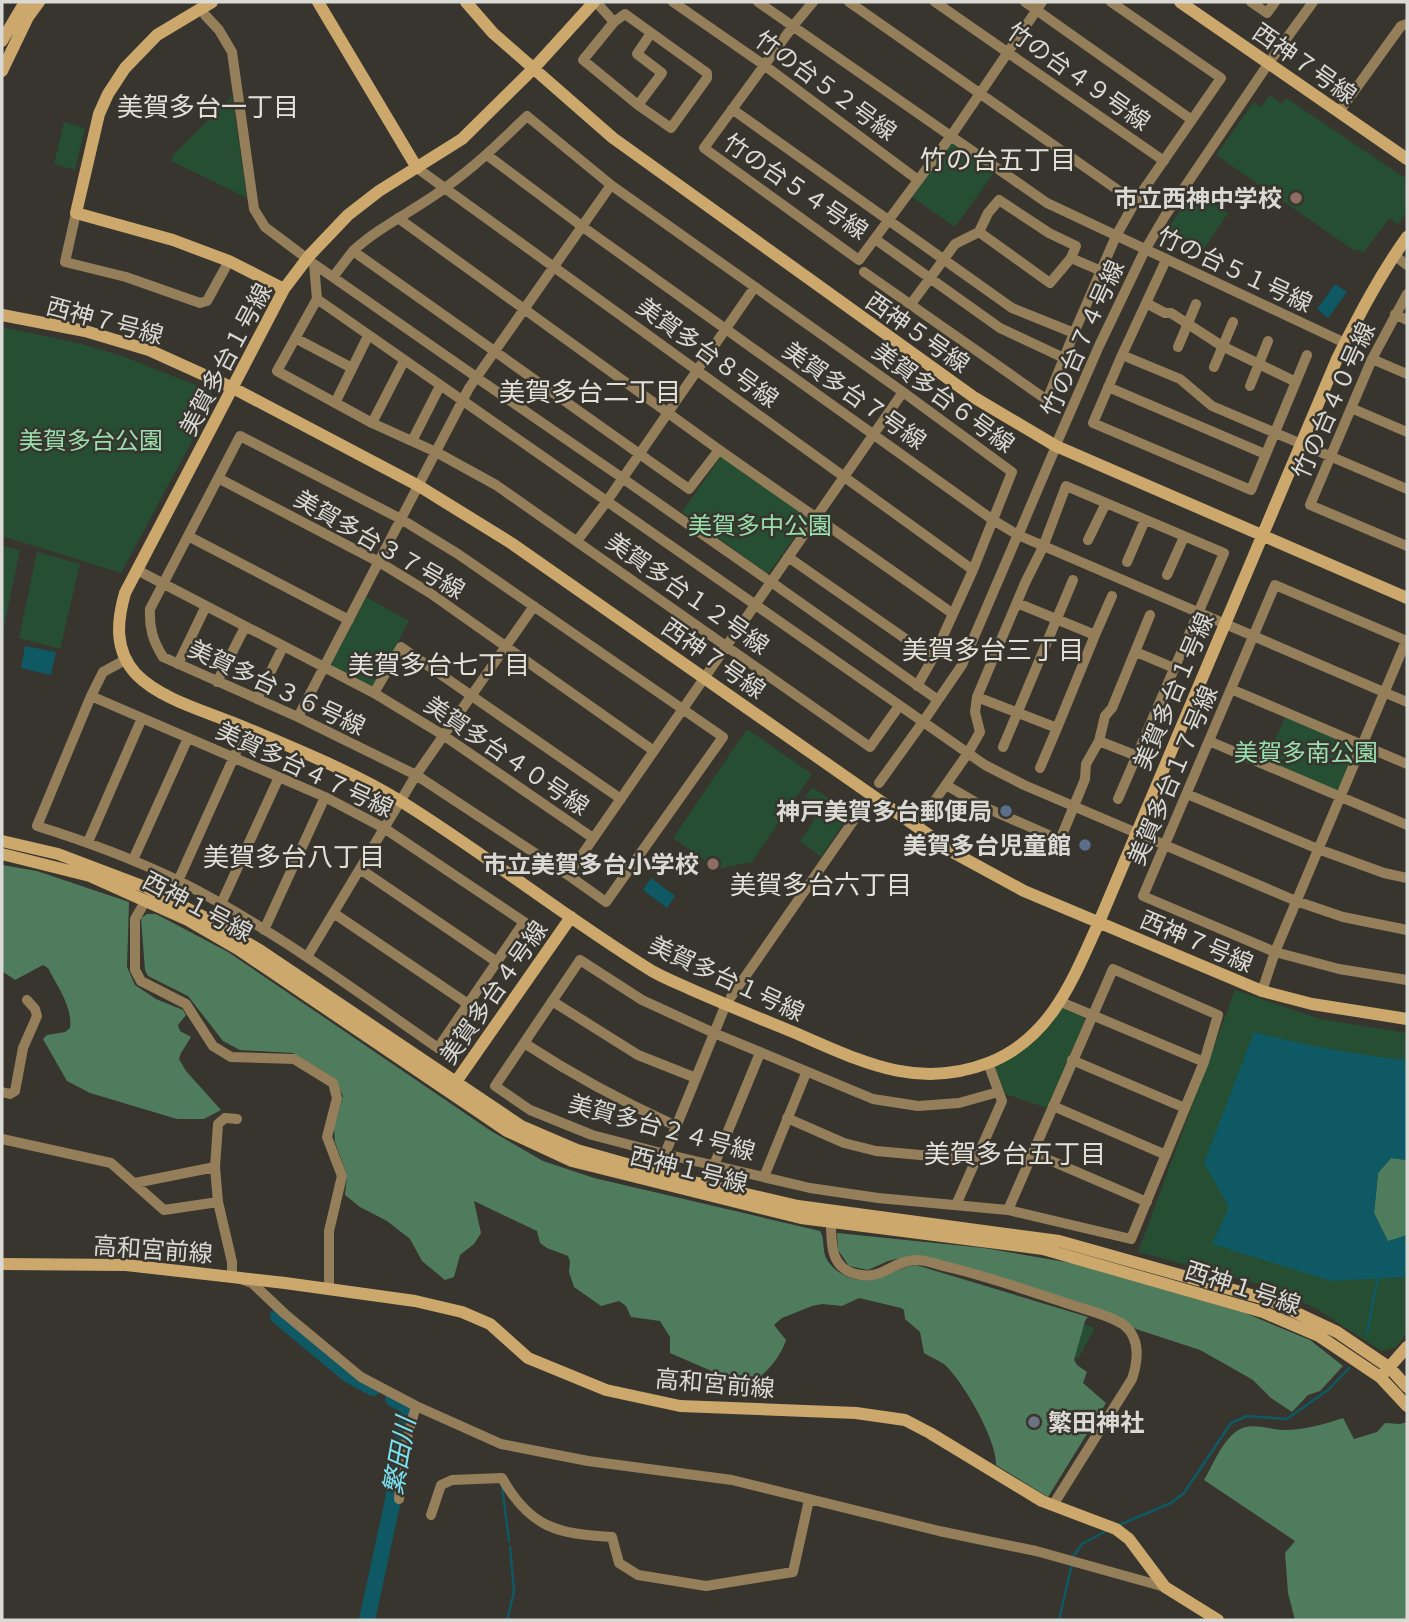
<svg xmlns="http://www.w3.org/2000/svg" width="1409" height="1622" font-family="Mulish,'Noto Sans JP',sans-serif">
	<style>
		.green { fill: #264e33 }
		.forest { fill: #507c5e }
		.water { fill: #0e5963 }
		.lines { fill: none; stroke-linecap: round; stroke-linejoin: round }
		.stream { stroke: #0e5963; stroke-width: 2.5 }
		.river { stroke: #0e5963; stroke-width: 16 }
		.street { stroke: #957f5b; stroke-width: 10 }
		.secondary { stroke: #cca86d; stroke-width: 12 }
		.education-dot { fill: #8d6e63; stroke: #37352e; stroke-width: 2.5 }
		.service-dot { fill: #5c6f8a; stroke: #37352e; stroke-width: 2.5 }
		.worship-dot { fill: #6b7280; stroke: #37352e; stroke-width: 2.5 }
		.labels { text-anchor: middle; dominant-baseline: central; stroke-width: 5; stroke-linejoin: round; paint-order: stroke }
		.street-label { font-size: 24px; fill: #dad9d4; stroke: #37352e }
		.poi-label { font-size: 24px; font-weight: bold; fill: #dad9d4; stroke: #37352e; text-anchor: end }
		.park-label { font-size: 24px; fill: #9ae0af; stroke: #37352e }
		.neighbourhood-label { font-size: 26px; fill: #e3e0d7; stroke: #37352e }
		.water-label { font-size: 26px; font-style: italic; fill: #79e1f1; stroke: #37352e }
	</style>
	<rect width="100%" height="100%" fill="#37352e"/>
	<path class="green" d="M1270 95 1282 104 1286 98 1407 179V212L1398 225 1390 218 1363 253 1357 249 1355 251 1216 155 1254 102 1261 107Z
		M232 96 245 184 247 198 171 161 173 155Z
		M64 122 85 128 75 170 54 164Z
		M950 142H954L996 170 955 227 912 197Z
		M1194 189 1228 213 1201 253 1167 230Z
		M2 327 82 344 122 356 211 391 214 400 121 573 2 536Z
		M722 455 810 516 768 574 682 512Z
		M2 546 20 550 2 636Z
		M37 552 80 564 60 649 19 638Z
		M366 597 409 621 376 684 370 686 333 667 332 663Z
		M1285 717 1355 746 1356 751 1341 787 1335 790 1266 761Z
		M747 729 812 774 752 862 717 869 673 838Z
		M812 787 850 813 821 857 800 841 815 819 799 807Z
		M1235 990 1320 1019 1407 1033V1333L1396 1347 1382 1351 1315 1308 1269 1287 1138 1252Z
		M1063 1007 1084 1016 1085 1020 1047 1108 1005 1094 994 1066Z
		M1058 1315 1095 1328 1078 1359 1045 1339Z"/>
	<path class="forest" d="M2 865 37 871 129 902 127 967 135 985 156 999 183 1010 186 1015 178 1025 180 1031 191 1037 181 1053 179 1059 186 1071 221 1110 204 1119H177L90 1093 67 1081 43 1039 47 1035 65 1032 70 1028C73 1007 57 986 48 968L43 965 15 980 2 971Z
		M147 914H156L228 952 491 1131 543 1161 594 1178 820 1231C825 1239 822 1249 826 1258 833 1272 852 1282 868 1280 885 1278 899 1267 916 1265L1088 1317 1085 1321 1074 1360 1077 1365 1087 1372 1083 1383 1106 1403 1048 1497 996 1465C997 1440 963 1381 944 1364 938 1360 930 1357 924 1353L920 1332 905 1319 904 1310 901 1308 859 1298 842 1306 822 1304 812 1306 782 1318 774 1325 786 1340C779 1361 760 1382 738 1389L723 1376 670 1353V1337L660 1321 631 1317 626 1306 619 1301 601 1306 574 1287 569 1272 570 1262 568 1256 547 1248 540 1243 537 1231 474 1201 481 1233 474 1244 460 1255 454 1277 445 1280 422 1261 410 1239 387 1221 360 1207 345 1195 347 1175 335 1142 334 1128 343 1096 334 1078 293 1053 240 1050 223 1041 188 996 148 976 145 970 141 918Z
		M1391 1158 1407 1160V1235L1388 1242 1374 1213 1378 1173Z
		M837 1233 984 1248 1077 1264 1245 1313 1310 1340 1343 1366 1320 1391 1308 1395 1292 1412 1271 1398 1253 1380 1225 1364 1200 1350 1133 1328 1124 1320 910 1256 888 1261 868 1270 849 1266 838 1250Z
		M1343 1418 1354 1439 1377 1432 1385 1423 1400 1424 1407 1422V1620H1295L1288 1593 1285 1553 1295 1541 1204 1480C1213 1465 1222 1441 1237 1431 1250 1421 1271 1430 1285 1430 1304 1430 1325 1424 1343 1418Z"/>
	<path class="water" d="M1335 284 1347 292 1328 318 1317 309Z
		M25 646 56 652 51 675 21 668Z
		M651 878 675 896 667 908 643 890Z
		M1254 1032C1305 1045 1355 1055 1407 1060V1160L1391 1158 1378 1173 1374 1213 1388 1241 1407 1235V1277L1331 1281 1212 1244 1229 1207 1204 1163Z"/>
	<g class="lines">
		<path class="stream" d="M1367 1333 1378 1277
			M502 1486 509 1541
			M1117 1526 1171 1503 1184 1493 1231 1423 1247 1416 1287 1419 1329 1389 1349 1368
			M1073 1557 1082 1544 1108 1530
			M507 1620 514 1592 510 1547
			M1059 1620 1072 1564"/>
		<path class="river" d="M278 1316 349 1375 373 1388
			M367 1620 393 1500 399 1453 410 1407 393 1399"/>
		<path class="street" d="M596 2 614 22
			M673 2 764 65 918 180
			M758 2 1047 203 1345 343
			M813 2 793 26 704 148 859 260 951 136 1042 2
			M849 2 1135 202
			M935 2 1164 161
			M1025 2 1192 120
			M1251 2 1267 13 1275 2
			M625 14 707 73V78L671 128 638 105 583 60 614 22Z
			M205 15 219 30 232 52 254 209 265 227 301 254
			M1273 57 1313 2
			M638 105 662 73 637 54 651 33
			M732 109 1012 308 1074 333 1116 236 1135 202 1221 78 1111 2
			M1339 112 1401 26 1407 24
			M487 155 583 227 993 520 1018 535 1407 702
			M417 168 973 570
			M76 213 65 262 126 277 200 303 207 301 229 261
			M398 218C505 294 611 373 718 449 796 504 875 558 953 614
			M875 239 1000 328 1064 358
			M1148 245 1165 216 1264 70
			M1394 255 1407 265
			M1071 258 1101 271
			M1166 260 1122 355 1180 379 1212 406 1407 489
			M314 264 472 374
			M314 264 317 299
			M864 272 1047 400 1074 333
			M333 277 353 251
			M1407 294 1372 359 1310 505 1407 546
			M1146 303 1165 313H1171L1222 346 1296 382
			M911 304 955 244 979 232 988 213 999 200 1049 233 1076 246 1071 258 1050 283 979 232
			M1395 314 1407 320
			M295 338 352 368
			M1178 347 1196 304
			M1122 355 1093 423 1251 490 1307 355
			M1372 359 1407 374
			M1214 367 1233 322
			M480 380 618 475
			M1250 386 1268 341
			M1108 387 1265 454
			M335 403 368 336
			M1351 408 1407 432
			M372 423 404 361
			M1058 440 1099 346 1143 254
			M412 441 440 386
			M719 450 689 489 353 251C381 225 416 210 446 187 476 166 501 141 527 116L611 185 903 392 1012 472 973 570 933 658 788 557
			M218 478 379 562 430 593 654 751
			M625 480 765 578
			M1020 531 1054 451
			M188 536 349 620
			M1088 540 1106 503
			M577 541 607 501 754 288
			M1127 562 1145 520
			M137 570 374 693 443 735 593 838
			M1167 575 1184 537
			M774 584 938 700
			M1095 635 1112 596
			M1407 641 1275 585 1143 896 1275 952 1339 969 1407 980
			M1136 652 1174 668
			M178 664 206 606
			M217 682 245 627
			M917 686 933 658
			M1231 689 1407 764
			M374 693 401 647 621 799
			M91 696 325 797 384 828 524 922 438 1048C353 989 269 926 177 880 131 858 85 841 37 826Z
			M91 696 103 672 127 659
			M977 697 1057 728 1095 635 1017 603
			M257 699 283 647
			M899 706 870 747 496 485 436 452 372 423 277 371 317 299 985 765 1024 785 1296 901 1343 917 1407 930
			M298 717 469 388 611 185
			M925 719 962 665 1016 539
			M1099 741 1137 756
			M1209 741 1407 825
			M1003 747 1073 580
			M1040 768 1057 728
			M879 783 920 726
			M946 785 982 806 1060 840 1085 779 1086 764 1099 741 1105 716 1112 708 1150 615
			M1187 794 1318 849 1384 873 1407 878
			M917 826 968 753 980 732 975 712 977 697 1025 583 1043 547 1066 486 1224 553 1118 799
			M88 842 142 718
			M133 860 188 738
			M360 869 497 962
			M568 875 606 902 723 737 458 554 401 519 240 436 150 609C149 628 153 641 163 657L298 717 416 775 568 875C614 809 659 743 705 677L903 392
			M178 881 247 728
			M146 900 135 919V970L141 981 186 1004 213 1046 231 1057 294 1059 333 1083 337 1098 327 1137 342 1176 329 1231V1289
			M221 904 279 777
			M335 914 468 1004
			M264 930 325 797
			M307 957 416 775 534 606
			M1262 991 1275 952 1406 641
			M731 997 865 804
			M552 1001 638 1055 696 1078
			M1061 1002 1204 1062
			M524 1043C573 1075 623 1102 676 1126
			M1072 1060 1185 1108
			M2 1092 10 1094 15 1091 23 1048 37 1016 35 1009 27 1000
			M998 1092 959 1103 918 1106 873 1099 714 1033 642 1000 580 960 495 1086 530 1110 592 1135 665 1154 810 1188 878 1198 1008 1210 1113 969 1218 1015 1204 1062 1131 1239 1008 1210
			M1053 1106 1166 1155
			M787 1118 844 1143 876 1151 976 1160
			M2 1139 111 1163 164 1210 218 1202 232 1262V1276L252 1283 285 1314 361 1377 416 1406 501 1444 588 1461 732 1480 939 1531 1036 1551 1165 1587
			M1033 1153 1147 1202
			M665 1154 726 1004
			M714 1165 760 1053
			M215 1167 218 1124 225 1118 237 1119
			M764 1177 806 1073
			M135 1183 215 1167 218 1202
			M956 1205 1002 1101 988 1063
			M831 1222C831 1246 831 1271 861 1275 882 1279 895 1260 916 1260 928 1260 941 1266 952 1268 992 1278 1030 1291 1069 1304 1084 1309 1112 1316 1124 1325 1141 1339 1138 1361 1132 1379L1053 1505
			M399 1499 403 1452 416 1406
			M431 1515 441 1485 452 1480 502 1478C530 1528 558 1534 612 1537L619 1563 638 1575 706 1586 793 1572 809 1500"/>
		<path class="secondary" d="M212 2 157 35 125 68 108 94 99 114 76 213 173 240 229 261 284 289
			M318 2 417 168
			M466 2 493 33 613 138 975 398 1056 446 1407 598
			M594 2 534 68 462 139 379 191 348 215 309 256 284 289 125 593C117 621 114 650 136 674 162 701 212 713 246 728 298 750 353 772 402 802 487 855 566 918 652 971 666 979 682 985 697 992 729 1006 761 1019 793 1032 859 1060 915 1091 988 1063 1051 1039 1073 979 1099 922L1337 359C1358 317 1379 276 1407 237
			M1180 2 1407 159
			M2 41 25 2
			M2 71 28 17 39 2
			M2 315 85 331 149 350 233 388 419 486 511 543 956 854 1024 891 1262 991 1312 1004 1407 1019
			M2 841 58 854 145 887 204 917 261 951 521 1126 577 1150 680 1179 798 1206 1059 1241 1269 1300 1337 1332 1390 1368 1407 1387
			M2 854 90 876 188 920 238 949 507 1131 572 1161 801 1218 1043 1249 1263 1312 1319 1336 1380 1377 1407 1406
			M453 1086 571 917
			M2 1264 126 1265 285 1283 415 1301 462 1312 490 1324 528 1358 606 1390 680 1406 856 1413 905 1420 930 1433 1042 1501 1116 1529 1129 1539 1165 1587 1218 1620
			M1385 1372 1407 1347"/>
	</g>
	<g class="education-dot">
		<circle cx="1296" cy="198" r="7"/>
		<circle cx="713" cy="864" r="7"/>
	</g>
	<g class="service-dot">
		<circle cx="1006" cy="811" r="7"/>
		<circle cx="1085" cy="845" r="7"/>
	</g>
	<circle class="worship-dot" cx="1034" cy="1422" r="7"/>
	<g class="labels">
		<g class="street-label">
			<text transform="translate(1305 63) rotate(35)">西神７号線</text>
			<text transform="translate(1079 76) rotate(35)">竹の台４９号線</text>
			<text transform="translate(826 85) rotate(36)">竹の台５２号線</text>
			<text transform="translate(796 186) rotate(34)">竹の台５４号線</text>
			<text transform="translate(1235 269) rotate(25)">竹の台５１号線</text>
			<text transform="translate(105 320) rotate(15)">西神７号線</text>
			<text transform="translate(918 332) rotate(35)">西神５号線</text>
			<text transform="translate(1082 338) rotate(-66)">竹の台７４号線</text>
			<text transform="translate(708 352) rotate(36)">美賀多台８号線</text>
			<text transform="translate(225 359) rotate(-62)">美賀多台１号線</text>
			<text transform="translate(855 395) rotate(35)">美賀多台７号線</text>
			<text transform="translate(944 397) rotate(36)">美賀多台６号線</text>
			<text transform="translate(1333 400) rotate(-66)">竹の台４０号線</text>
			<text transform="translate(380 544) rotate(30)">美賀多台３７号線</text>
			<text transform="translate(688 593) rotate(35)">美賀多台１２号線</text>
			<text transform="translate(714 658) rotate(35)">西神７号線</text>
			<text transform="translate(277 687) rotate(25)">美賀多台３６号線</text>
			<text transform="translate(1173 691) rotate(-67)">美賀多台１号線</text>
			<text transform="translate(507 755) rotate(34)">美賀多台４０号線</text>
			<text transform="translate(305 769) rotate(25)">美賀多台４７号線</text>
			<text transform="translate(1172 775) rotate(-67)">美賀多台１７号線</text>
			<text transform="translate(198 906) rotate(28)">西神１号線</text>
			<text transform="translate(1197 941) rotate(23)">西神７号線</text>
			<text transform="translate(727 978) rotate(25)">美賀多台１号線</text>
			<text transform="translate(493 992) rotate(-55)">美賀多台４号線</text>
			<text transform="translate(662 1127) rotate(15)">美賀多台２４号線</text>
			<text transform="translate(689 1169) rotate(14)">西神１号線</text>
			<text transform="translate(153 1249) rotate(4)">高和宮前線</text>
			<text transform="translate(1243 1287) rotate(18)">西神１号線</text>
			<text transform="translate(715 1383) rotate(5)">高和宮前線</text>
		</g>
		<g class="poi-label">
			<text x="1282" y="198">市立西神中学校</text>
			<text x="992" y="811">神戸美賀多台郵便局</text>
			<text x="1071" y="845">美賀多台児童館</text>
			<text x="699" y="864">市立美賀多台小学校</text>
			<text x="1048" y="1422" text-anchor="start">繁田神社</text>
		</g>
		<g class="park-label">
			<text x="91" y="440">美賀多台公園</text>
			<text x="760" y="525">美賀多中公園</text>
			<text x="1306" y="752">美賀多南公園</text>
		</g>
		<g class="neighbourhood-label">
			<text x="208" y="106">美賀多台一丁目</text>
			<text x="998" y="159">竹の台五丁目</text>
			<text x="590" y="391">美賀多台二丁目</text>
			<text x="993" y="649">美賀多台三丁目</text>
			<text x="439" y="664">美賀多台七丁目</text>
			<text x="294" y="856">美賀多台八丁目</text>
			<text x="821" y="884">美賀多台六丁目</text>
			<text x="1015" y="1153">美賀多台五丁目</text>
		</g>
		<g class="water-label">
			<text transform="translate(399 1456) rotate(-80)">繁田川</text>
		</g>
	</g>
	<rect width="1409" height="1622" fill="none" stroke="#dad9d4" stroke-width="7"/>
</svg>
